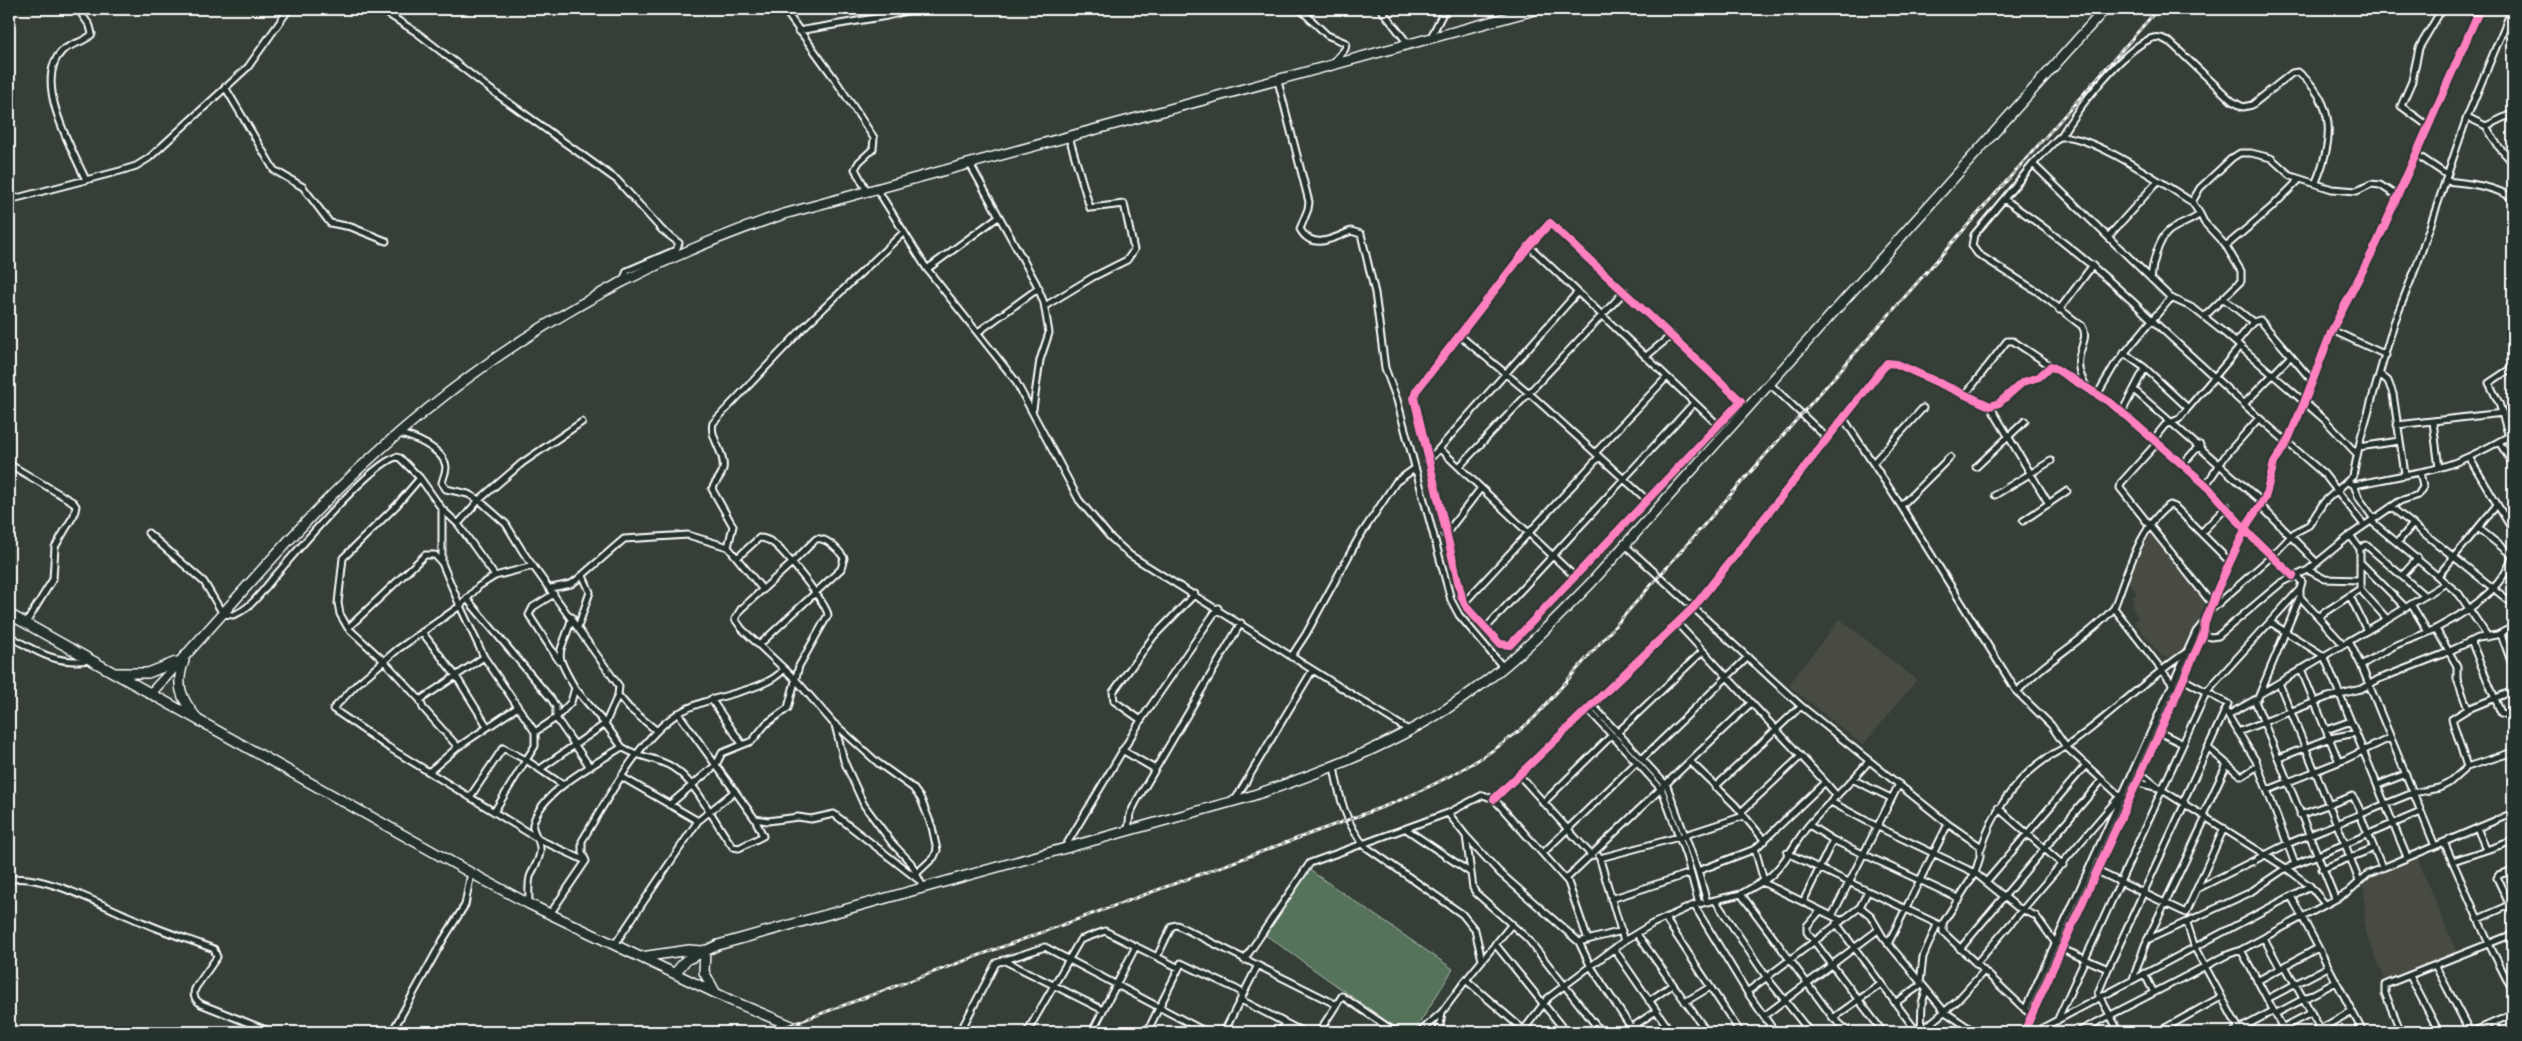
<svg xmlns="http://www.w3.org/2000/svg" width="2522" height="1041" font-family="Kalam,sans-serif">
	<style>
		.built { fill: #474b43 }
		.green { fill: #54725a; stroke: #aab8ac }
		.lines { fill: none; stroke-linecap: round; stroke-linejoin: round }
		.minor-casing { stroke: #fff; stroke-width: 9 }
		.primary-casing { stroke: #fff; stroke-width: 12 }
		.minor { stroke: #26332d; stroke-width: 5 }
		.primary { stroke: #26332d; stroke-width: 9 }
		.rail-casing { stroke: #fff; stroke-width: 3 }
		.rail { stroke: #26332d; stroke-width: 1; stroke-dasharray: 4; stroke-linecap: butt }
		.cycleway-casing { stroke: #26332d; stroke-width: 11 }
		.cycleway { stroke: #ff80c0; stroke-width: 8 }
	</style>
	<rect width="100%" height="100%" fill="#353e37"/>
	<filter id="ink" filterUnits="userSpaceOnUse"><feTurbulence type="fractalNoise" baseFrequency=".02" numOctaves="2"/><feDisplacementMap in="SourceGraphic" scale="10" xChannelSelector="R" yChannelSelector="G"/><feConvolveMatrix kernelMatrix="1 2 1 2 8 2 1 2 1" color-interpolation-filters="sRGB"/></filter>
	<g filter="url(#ink)">
		<path class="built" d="M2151 530 2206 603 2189 644 2169 658 2161 656 2135 623 2138 617 2132 609 2134 601 2132 597 2137 593 2128 581Z
			M1840 619 1917 680 1863 745 1788 685Z
			M2417 857 2457 953 2386 981 2365 932 2364 878Z"/>
		<path class="green" d="M1308 869 1453 969 1414 1032H1402L1264 934Z"/>
		<g class="lines">
			<g class="minor-casing">
				<path id="minor" d="M78 9 90 26 92 34C84 43 71 43 62 51 32 81 72 149 86 180
					M380 9 416 32 491 90 617 180 662 230 679 243 676 250 627 271 623 280
					M784 9 834 78 874 138 873 149 859 162 855 169 867 191
					M1300 9 1327 35 1346 43 1345 49 1332 64
					M1381 9 1409 45
					M798 31 887 16 915 9
					M1431 37 1445 9
					M1278 81 1309 202 1308 209 1300 229C1312 251 1334 238 1351 231L1361 234 1375 293 1385 368 1397 400 1451 600 1459 615 1503 667
					M225 87 274 170 303 187 330 223 351 227 386 241
					M2467 117 2486 126 2498 146 2513 163
					M2427 125 2401 106 2412 81 2419 48 2442 9
					M2486 126 2513 113
					M2061 136C2077 109 2122 51 2150 39 2159 35 2166 40 2172 44L2232 101 2243 107 2252 105 2292 73 2298 72C2337 104 2333 141 2316 182
					M2416 154 2447 175
					M970 164 1036 283 1044 303 1049 333 1040 360 1033 409
					M2033 164 2058 138C2083 128 2168 187 2192 202
					M2445 181C2468 183 2493 186 2513 198
					M877 189 927 269 1015 380 1079 500 1110 537 1130 555 1410 731
					M2004 199C2059 237 2104 273 2152 320L2114 366 2097 395
					M9 200 120 171 136 166 149 158 248 67 289 9
					M2200 214 2204 222 2226 246 2271 208 2300 179
					M1550 223 1741 401 1510 645 1500 644 1467 608 1462 598 1414 398 1416 391 1529 246Z
					M2108 237 2158 181
					M1529 246 1718 425
					M927 269 998 217
					M2151 279C2152 265 2158 240 2169 231 2178 224 2191 222 2200 214L2192 202 2200 188 2232 158 2240 153H2251L2271 158 2291 176 2332 189 2357 191 2371 184 2380 185 2397 196
					M2224 299 2253 322
					M1045 306 1093 277 1127 260 1134 250 1124 204 1090 208 1069 137
					M2059 310 2093 265
					M2205 316 2241 281V271L2226 246
					M2332 330 2386 355
					M978 332 1039 288
					M1459 335 1529 393 1647 500
					M2236 343 2253 322 2260 320 2291 356
					M2124 353 2145 368 2188 408 2179 419 2165 425 2153 440
					M1645 357 1672 335
					M2381 375 2388 381 2393 394 2405 474
					M1770 384 1828 439
					M2089 390C2064 356 2093 344 2082 326L2038 292 1978 254 1972 246 1974 235 2033 164 2171 298
					M2134 390 2262 502
					M1966 394 2007 341H2013L2051 366
					M2244 404 2291 356 2313 382
					M1990 406 2049 504
					M2188 408 2240 347
					M2122 412 2145 368
					M2259 418 2152 320 2171 298 2193 308 2227 335 2325 420 2357 454
					M1844 419 1901 506 2017 692 2051 725 2066 747C2108 718 2145 680 2188 651
					M2433 422 2439 468
					M2397 425 2503 413
					M398 434C412 436 444 449 446 467 446 472 443 478 442 483L446 489 468 494 479 500 506 524 523 552 619 686 618 695 605 724 622 747
					M2509 437 2499 403 2489 383 2513 367
					M2499 442 2513 464
					M2157 443 2121 483 2120 488 2212 604
					M2359 447 2399 441
					M1440 449 1575 577
					M1595 453 1667 377
					M2469 457 2513 531
					M1428 461 1577 293
					M1873 463 1923 408
					M9 464 73 502 76 506 74 515 55 547 53 579 26 623
					M2182 465 2200 445
					M1459 467 1625 291
					M1976 467 2025 421
					M2420 472C2453 467 2484 450 2513 434
					M420 478 397 505 343 558 338 603 340 614 348 628 385 662 420 700 423 708 458 747
					M2206 485 2226 455 2259 418 2324 474 2364 525
					M2354 485 2359 498 2374 519
					M1995 495 2051 461
					M2260 505 2317 563
					M1901 506 1950 457
					M2391 507 2513 604
					M442 509V563L460 606 484 657 535 732
					M2023 521 2067 491
					M2371 521 2459 594 2488 637
					M458 524 479 500 522 463 582 422
					M2478 528 2513 556
					M148 533 204 582 223 614 233 615C251 609 263 590 275 576 298 550 367 467 396 457L400 458 420 478 442 509 458 524 495 576
					M2201 533 2227 506
					M1445 535 1481 488
					M2398 542 2413 524
					M1625 545 1801 706 1948 824 1980 846V857L1975 873 1943 923V932L2032 1016
					M728 547 733 526 712 489C715 482 722 476 723 469 726 453 709 438 713 423L807 324 904 232
					M2360 549 2366 545 2425 596
					M2360 562 2406 608
					M533 566 495 576 479 586 460 606 398 649 357 684 333 709 388 747 540 840 586 861
					M2308 570 2325 579 2359 580
					M2402 576 2418 558
					M2438 576 2497 505
					M551 588 571 584 578 579 624 539 688 535 728 547 763 590
					M2360 589 2387 619 2446 583
					M554 594 533 607 529 615 559 661
					M2350 596 2367 631
					M2300 597 2343 644
					M467 599 552 700 556 707V718L535 732V746L526 760 563 785
					M1464 603 1599 457
					M2411 604 2428 632
					M2211 610 2273 555 2294 533 2309 525 2324 502 2353 476 2361 437 2394 323 2418 262 2467 117 2512 9
					M2319 616 2360 589V549L2350 535
					M572 617C561 658 551 647 575 688L571 702 556 718 590 767
					M2270 622 2324 656 2407 857
					M1678 624 1825 782
					M578 627 590 592 583 576
					M348 628 425 555H435L442 563
					M1485 629 1694 403
					M2436 629 2457 666V679L2468 709
					M422 632 456 676 487 726
					M2201 634 2211 637 2218 636 2281 583 2308 570 2352 534 2400 501 2418 495 2423 487 2420 472 2354 485 2347 482
					M2501 634 2513 667
					M9 636C38 652 55 665 90 660
					M2349 641 2387 619
					M2471 641 2501 713 2505 714 2513 711
					M759 645 841 569 844 558C839 550 826 537 816 539L792 563 741 609 735 619 742 629 796 680 835 725 844 761 864 805 892 843 911 863 923 887
					M1291 657 1306 634 1358 539 1396 482 1414 469
					M2301 669 2339 762
					M2183 679 2228 704 2183 802
					M2279 683 2345 844 2421 812
					M2174 686 2114 608C2126 577 2141 523 2170 505L2175 507 2230 562
					M2017 692C2045 660 2085 641 2114 608
					M2260 694 2349 641 2361 665
					M618 695 629 708 657 731
					M711 699 742 744
					M420 700 484 657
					M2255 701 2335 898
					M1592 705 1667 786 1698 871 1707 902
					M1588 709 1662 790 1686 856 1699 904
					M2226 712 2256 761 2295 864
					M2228 715 2258 698 2300 597V589
					M1141 720 1114 701 1113 692 1154 636 1195 594
					M836 725 878 763 913 788 921 799 932 827 937 850 934 857 917 873
					M2326 730 2351 721
					M2159 732 2183 744
					M2238 732 2328 697 2361 689 2379 679 2441 655 2478 638 2497 635 2513 627
					M1617 733 1703 651
					M2208 748 2240 775H2244L2258 766
					M1122 750 1155 769
					M2279 758 2330 738 2356 733
					M1642 759 1748 657
					M1691 762 1735 805 1765 841
					M1334 767C1339 795 1346 826 1366 847L1462 914 1475 930 1482 960
					M2467 767 2452 719 2468 709 2513 691
					M540 769 605 724 575 688
					M430 771 458 747 518 707
					M1519 775 1592 856
					M1854 780 1891 798
					M2134 782 2159 788 2139 772
					M2378 785 2406 774
					M1715 787 1801 706
					M2159 788 2286 868 2310 886 2325 904
					M2268 790 2346 759 2390 738
					M470 797 503 748 526 760 494 812
					M1494 799 1694 607 1887 363 1897 364 1990 406 1999 403 2023 382 2039 377 2051 366 2111 403 2206 485 2251 536 2293 576
					M1235 800 1312 671
					M1831 802 1876 826 1975 873 2017 907 2036 916 2056 944
					M1543 803 1612 735
					M669 805 716 765 722 753 752 741 766 724 788 708 799 666 828 615C827 604 783 550 773 543 769 540 764 538 759 538L737 558
					M1998 808 2063 865
					M1741 812 1800 757
					M1448 813 1466 836 1473 888 1476 893 1528 939 1601 1032
					M2203 815 2227 764
					M2300 815 2353 796 2362 814
					M2360 815 2382 867
					M755 819 768 821 798 817 811 819 834 814 920 881
					M698 821 735 791
					M1809 825 1833 840 1960 899
					M2477 828 2486 849
					M1406 829 1471 873
					M1128 830 1130 814 1136 802 1241 623
					M1466 836 1499 872 1579 942 1590 965 1634 1032
					M2444 842 2489 944 2506 978
					M2435 846 2513 813
					M1065 847 1141 720 1218 608
					M1755 849 1764 881
					M1981 849C1996 804 2023 768 2066 747L2122 798
					M1543 853 1637 762
					M1787 853 1942 926
					M1599 856 1624 941
					M1600 858 1679 837 1744 816
					M2453 861 2513 841
					M2322 869 2374 848
					M2513 870 2499 875 2497 878 2513 912
					M1698 871 1755 849 1825 782 1837 796
					M2097 871 2186 913 2224 828
					M1566 879 1751 703
					M9 880C39 870 111 910 142 922 165 932 190 940 214 949L217 957 196 987C192 994 194 999 201 1004L271 1032
					M1762 882C1782 871 1794 843 1808 826 1828 803 1850 784 1869 761
					M1986 882 2086 765
					M2197 889 2287 844 2413 793 2439 788 2449 783 2467 767 2513 752
					M1741 894 1833 1018 1849 1032
					M2291 896 2363 1032
					M1611 899 1691 873
					M1715 900 1767 978 1810 1032
					M1803 902 1833 840
					M529 904C529 895 528 886 530 877 533 868 539 862 540 852 542 840 531 832 533 824 541 791 595 764 622 747 638 758 656 757 672 767 698 783 714 823 733 847L739 848 763 836 755 819 678 713
					M1694 905 1747 992
					M1860 907 1870 915 1883 937 1945 1012 1975 1032
					M1820 911 1807 926V932L1883 1032
					M550 914 586 861 582 852V841C606 802 640 736 679 713 707 695 765 693 784 669
					M1832 916 1899 784
					M1665 918 1740 1032
					M2478 919 2510 905
					M1836 923 1917 1032
					M2187 923 2195 948 2239 1029
					M1512 924 1466 980 1526 1032
					M1637 934 1707 1032
					M2264 938 2280 968
					M2147 940 2249 893 2286 868 2345 844 2359 881
					M1579 942 1622 931
					M615 944 698 821 622 777
					M1495 944 1566 1032
					M1888 944 1948 824
					M1614 949 1671 1032
					M1960 949 2102 780
					M2062 949 2108 969 2185 803
					M2241 950 2285 1032
					M1157 957 1172 926 1177 925 1335 1004
					M1003 960 1103 1010
					M1244 960 1310 863 1448 813 1483 795 1494 799 1568 882 1588 940
					M1976 964 2120 796
					M2435 965 2470 1032
					M2285 966 2322 1032
					M2108 969 2098 993 2119 1032
					M2144 973 2154 993
					M2513 975 2506 978 2513 990
					M2410 976 2439 1032
					M2133 979 2145 945 2206 817
					M2257 981 2318 948
					M1920 983 1923 957 1937 925
					M2267 999 2328 967
					M1649 1001 1672 985
					M1685 1002 1710 987
					M1895 1003 1921 985
					M2025 1010 2196 632 2204 622
					M2275 1014 2336 982
					M1764 1016 1878 930
					M1833 1018 1881 984
					M2057 1021 2207 691 2300 589 2302 582 2296 575
					M2494 1023 2498 1032
					M1631 1028 1656 1011
					M2282 1028 2311 1013
					M1921 1031 1922 1003 1926 991
					M392 1032 443 940 465 905 471 873
					M960 1032 996 963 1045 947 1206 1032
					M1027 1032 1080 940 1105 931 1179 968 1181 963 1236 989 1241 992V1000L1303 1032
					M1092 1032 1136 946
					M1147 1032 1179 968
					M1224 1032 1257 967
					M1280 1032 1285 1023
					M1319 1032 1342 996 1395 1032
					M1420 1032 1442 1012 1466 980
					M1439 1032 1442 1012
					M1522 1032 1548 998 1624 941 1652 924 1694 905 1741 894 1762 882 1840 920
					M1775 1032 1747 992 1860 907 1867 893
					M1920 1032 1956 1002 1984 971
					M2024 1032 2179 689 2203 635 2205 622 2218 588 2248 523 2265 498 2274 463 2287 442 2304 403 2332 330 2376 245 2480 9
					M2035 1032 2310 886
					M2078 1032 2227 955 2241 950 2347 893 2368 874 2435 846 2361 665C2372 659 2383 652 2394 646 2408 639 2423 636 2437 628 2466 613 2504 589 2513 555
					M2158 1032 2221 997
					M2234 1032 2273 1011
					M2315 1032 2352 1011
					M2401 1032 2385 993V985L2513 934
					M2472 1032 2513 1014"/>
			</g>
			<g class="primary-casing">
				<path id="primary" d="M9 614 471 873 529 904 730 1000 806 1032
					M184 661C175 684 181 699 196 717
					M117 673H148L176 662
					M150 694C214 626 273 553 339 488 469 361 612 272 784 214L1538 9
					M705 950 704 972 715 992
					M641 957 689 950 702 951
					M676 972 686 960 718 945 1245 798C1331 770 1414 737 1486 681 1524 652 1558 617 1591 583L2105 9"/>
			</g>
			<use href="#minor" class="minor"/>
			<use href="#primary" class="primary"/>
			<g class="rail-casing">
				<path id="rail" d="M771 1032 1391 804C1444 781 1493 756 1535 717L2158 9"/>
			</g>
			<use href="#rail" class="rail"/>
			<g class="cycleway-casing">
				<path id="cycleway" d="M1550 223 1741 401 1510 645 1500 644 1467 608 1462 598 1414 398 1416 391 1529 246Z
					M1494 799 1694 607 1887 363 1897 364 1990 406 1999 403 2023 382 2039 377 2051 366 2111 403 2206 485 2251 536 2293 576
					M2024 1032 2179 689 2203 635 2205 622 2218 588 2248 523 2265 498 2274 463 2287 442 2304 403 2332 330 2376 245 2480 9"/>
			</g>
			<use href="#cycleway" class="cycleway"/>
		</g>
	</g>
	<rect width="2522" height="1041" fill="none" stroke="#26332d" stroke-width="30"/>
	<rect x="15" y="15" width="2492" height="1011" fill="none" stroke="#fff" stroke-width="2" filter="url(#ink)"/>
</svg>
